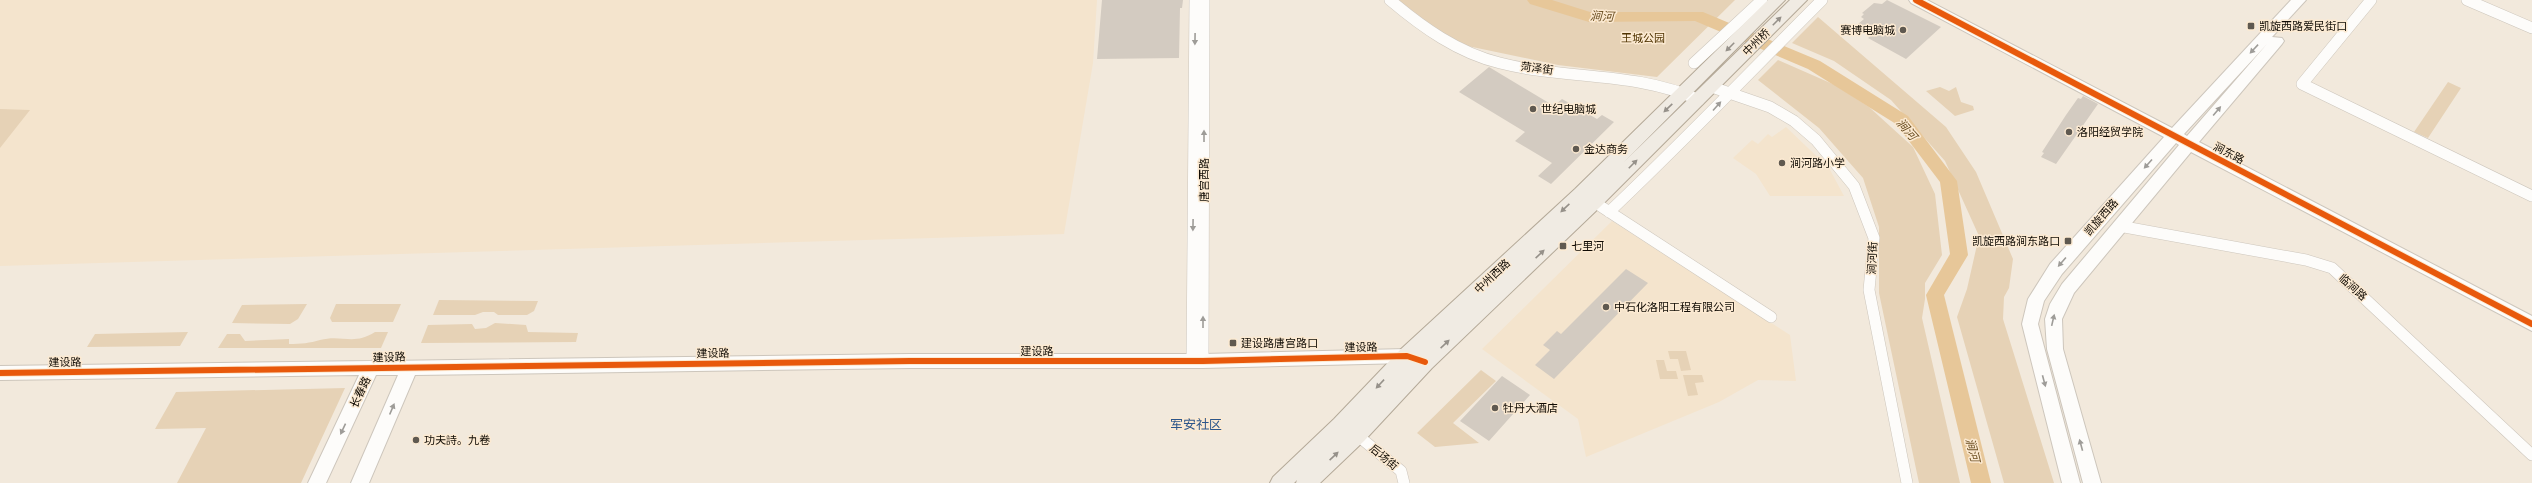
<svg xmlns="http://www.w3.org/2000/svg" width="2532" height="483" font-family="Mulish,'Noto Sans SC',sans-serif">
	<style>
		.built { fill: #f4e4cd }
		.green { fill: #e6d2b6 }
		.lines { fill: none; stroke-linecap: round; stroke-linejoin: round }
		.river { fill: #e7c799; fill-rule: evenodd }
		.building { fill: #d3cbc1 }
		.street-casing { stroke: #cdc6bc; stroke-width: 12 }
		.secondary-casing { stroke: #cdc6bc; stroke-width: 2 }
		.primary-casing { stroke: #b4a998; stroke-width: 2 }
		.street { stroke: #fdfcfa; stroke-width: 11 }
		.secondary { fill: #fdfcfa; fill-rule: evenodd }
		.primary { fill: #f0ebe3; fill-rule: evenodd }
		.cycleway-casing { stroke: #fcead2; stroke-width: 8 }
		.cycleway { stroke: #e8590c; stroke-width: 6 }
		.oneway { fill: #96918a }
		.oneway2 { fill: #9e9c98 }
		.poi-dot { fill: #5f5950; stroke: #fcead2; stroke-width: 1.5 }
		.labels { text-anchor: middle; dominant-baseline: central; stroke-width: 3; stroke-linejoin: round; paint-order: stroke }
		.poi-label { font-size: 11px; fill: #100b04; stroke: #fcead2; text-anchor: start }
		.park-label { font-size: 11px; fill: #4f3300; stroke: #fcead2 }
		.street-label { font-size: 11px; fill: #100b04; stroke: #fcead2 }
		.water-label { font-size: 12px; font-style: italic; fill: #6c4f22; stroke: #fcead2 }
		.quarter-label { font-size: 13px; fill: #2c568b; stroke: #fcead2 }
	</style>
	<rect width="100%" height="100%" fill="#f2e9dc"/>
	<path class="built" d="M0 0H1097L1093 63 1064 234 0 266Z
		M1786 127 1829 168 1844 196H1770L1756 174 1733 158 1752 140 1758 144 1768 134 1772 137Z
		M1612 221 1790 335 1796 381 1758 380 1719 402 1586 457 1578 419 1482 349Z"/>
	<path class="green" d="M1396 0H1735L1657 77 1558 65 1458 44Z
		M1818 17 1946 127 1976 172 2013 259 2009 288 2004 297 2003 319 2054 483H2004L1957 317 1967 289 1979 236 1945 161 1891 100 1834 61 1792 43Z
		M1778 60 1835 85 1869 107 1913 147 1935 194 1942 255 1925 283V299L1922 318 1960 483H1919L1879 293V227L1863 178 1819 128 1758 80Z
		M2448 82 2461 88 2428 138 2414 132Z
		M1940 87 1949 91 1956 87 1961 102 1973 106 1974 110 1955 116 1926 91Z
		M0 109 30 110 0 148Z
		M439 300 538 301 534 311 527 315H498L494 312H483L475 315H433Z
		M307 304 298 319 290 324 232 323 242 305Z
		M336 304H401L393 322H332L330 318Z
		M495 323 526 325 528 332 578 333 576 342 421 343 428 325 472 324 475 329 486 328Z
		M188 332 180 346 87 347 95 334Z
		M375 332H388L381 348H218L227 334H240L245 341 289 339V344C301 344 310 343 320 340 342 334 353 346 375 332Z
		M1668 351H1686L1691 370 1681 371 1678 359H1670Z
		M1656 360H1664L1667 371H1676L1678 379H1660Z
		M1481 370 1496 381 1453 423 1479 443 1435 447 1417 433Z
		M1683 375H1702L1704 382 1695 383 1698 395 1688 396Z
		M345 388 301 483H177L206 428 155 429 176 392Z"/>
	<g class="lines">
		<path class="river" d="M1527 0H1552L1590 12H1703L1820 61 1908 116 1957 181 1968 255 1944 295 1991 483H1971L1926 295 1950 254 1940 182 1896 124 1808 69 1695 21 1589 22 1530 4Z"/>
	</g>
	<path class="building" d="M1102 0H1183L1182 8H1180L1179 58 1097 59Z
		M1887 0 1941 27 1906 59 1868 38 1874 33 1858 24 1864 19 1861 17 1864 14 1862 13 1874 3 1882 4Z
		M1489 67 1554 106 1562 99 1597 119 1602 115 1614 122 1551 184 1538 176 1552 163 1515 141 1525 132 1459 92Z
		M2083 96 2098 104 2056 164 2041 157 2044 153 2042 152 2066 115 2078 98 2081 99Z
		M1626 269 1648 283 1554 379 1535 365 1550 350 1543 345 1557 331 1561 334Z
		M1502 376 1530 395 1489 441 1460 421Z"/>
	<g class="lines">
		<g class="street-casing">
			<path id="street" d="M1390 0C1422 27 1458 53 1500 63 1566 80 1636 71 1699 100
				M2371 0 2302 84 2532 196
				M2467 0 2532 28
				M1694 63 1762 0
				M1712 87 1770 107 1794 121 1816 140 1854 186 1874 238 1869 290 1907 483
				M1588 198 1771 317
				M1609 212C1682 143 1751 71 1822 0
				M2119 226 2306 260 2332 268 2532 455
				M1192 361 1195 0
				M1203 361 1204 0
				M1357 435 1401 471 1404 483"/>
		</g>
		<g class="secondary-casing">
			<path id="secondary" d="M1909 0H1927L2172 128 2291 0H2306L2272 37 2282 38 2284 41 2282 44 2199 142 2532 316V331L2191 152 2074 293 2062 319 2063 349 2101 483H2083L2047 349 2045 319 2050 304 2062 284 2179 145 2176 143 2062 274 2044 301 2038 324 2080 483H2062L2022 324 2028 299 2050 264 2164 137 1911 3ZM2267 44 2187 136 2184 134Z
				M1407 349 1422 354 1425 359 1422 364 1416 366 1407 363 1203 368H910L415 375 369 483H351L398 375H376L326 483H308L359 375 0 380V366L371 361 380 358 386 361 910 354H1203Z"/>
		</g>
		<g class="primary-casing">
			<path id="primary" d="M1768 0H1785L1624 162 1790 0H1807L1600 207 1432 368 1364 441 1320 483H1296L1297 480 1294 483H1270L1273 477 1334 419 1400 350 1575 189Z"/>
		</g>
		<use href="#street" class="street"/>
		<use href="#secondary" class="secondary"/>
		<use href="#primary" class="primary"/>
		<g class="cycleway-casing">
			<path id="cycleway" d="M1916 0 2532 324
				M0 373 910 361H1203L1407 356 1425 362"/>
		</g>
		<use href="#cycleway" class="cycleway"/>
	</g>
	<defs><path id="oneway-solid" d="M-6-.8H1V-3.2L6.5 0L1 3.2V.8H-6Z"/></defs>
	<g class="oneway">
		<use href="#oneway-solid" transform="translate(1777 21) rotate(-45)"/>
		<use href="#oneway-solid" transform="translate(1730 47) rotate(135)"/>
		<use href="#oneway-solid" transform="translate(1668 108) rotate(136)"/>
		<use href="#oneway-solid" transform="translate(1633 164) rotate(-45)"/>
		<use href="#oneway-solid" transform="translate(1565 208) rotate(137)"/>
		<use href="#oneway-solid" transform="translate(1540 254) rotate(-43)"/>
		<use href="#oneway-solid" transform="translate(1445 344) rotate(-43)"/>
		<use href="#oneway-solid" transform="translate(1380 384) rotate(133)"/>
		<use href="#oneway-solid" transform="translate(1334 456) rotate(-43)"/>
	</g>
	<g class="oneway2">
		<use href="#oneway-solid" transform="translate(1195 39) rotate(91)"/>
		<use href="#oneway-solid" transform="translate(2254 49) rotate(133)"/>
		<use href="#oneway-solid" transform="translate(1717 106) rotate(-48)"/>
		<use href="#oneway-solid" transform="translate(2217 111) rotate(-50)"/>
		<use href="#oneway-solid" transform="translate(1204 136) rotate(-90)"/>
		<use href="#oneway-solid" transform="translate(2148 164) rotate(132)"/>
		<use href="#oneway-solid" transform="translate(1193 225) rotate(91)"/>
		<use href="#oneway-solid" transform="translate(2062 262) rotate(131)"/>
		<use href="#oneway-solid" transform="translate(2053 320) rotate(-77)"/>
		<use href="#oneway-solid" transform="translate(1203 322) rotate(-90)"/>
		<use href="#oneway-solid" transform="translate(2044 381) rotate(75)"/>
		<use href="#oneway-solid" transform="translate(392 409) rotate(-67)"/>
		<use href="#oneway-solid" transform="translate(343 429) rotate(115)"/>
		<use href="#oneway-solid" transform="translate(2081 445) rotate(-105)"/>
	</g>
	<g class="poi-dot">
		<rect x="2247" y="22" width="8" height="8" rx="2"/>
		<circle cx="1903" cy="30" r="4"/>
		<circle cx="1533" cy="109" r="4"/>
		<circle cx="2069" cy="132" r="4"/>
		<circle cx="1576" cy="149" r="4"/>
		<circle cx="1782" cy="163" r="4"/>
		<rect x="2064" y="237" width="8" height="8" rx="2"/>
		<rect x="1559" y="242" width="8" height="8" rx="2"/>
		<circle cx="1606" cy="307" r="4"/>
		<rect x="1229" y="339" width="8" height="8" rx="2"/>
		<circle cx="1495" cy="408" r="4"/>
		<circle cx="416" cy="440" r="4"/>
	</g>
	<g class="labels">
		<g class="poi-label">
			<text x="2259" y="26">凯旋西路爱民街口</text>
			<text x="1895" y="30" text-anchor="end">赛博电脑城</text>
			<text x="1541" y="109">世纪电脑城</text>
			<text x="2077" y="132">洛阳经贸学院</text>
			<text x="1584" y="149">金达商务</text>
			<text x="1790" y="163">涧河路小学</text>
			<text x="2060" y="241" text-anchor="end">凯旋西路涧东路口</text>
			<text x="1571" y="246">七里河</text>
			<text x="1614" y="307">中石化洛阳工程有限公司</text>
			<text x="1241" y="343">建设路唐宫路口</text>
			<text x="1503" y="408">牡丹大酒店</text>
			<text x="424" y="440">功夫詩。九卷</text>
		</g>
		<g class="park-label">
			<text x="1643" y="38">王城公园</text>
		</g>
		<g class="street-label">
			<text transform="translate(1756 42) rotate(-45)">中州桥</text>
			<text transform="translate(1537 68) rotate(7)">菏泽街</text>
			<text transform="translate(2229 153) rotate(28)">涧东路</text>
			<text transform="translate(1204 180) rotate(-90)">唐宫西路</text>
			<text transform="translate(2101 217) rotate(-49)">凯旋西路</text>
			<text transform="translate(1872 258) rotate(-87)">涧河街</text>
			<text transform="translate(1492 276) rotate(-43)">中州西路</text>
			<text transform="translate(2353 287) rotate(42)">临涧路</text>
			<text transform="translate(1361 347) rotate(-1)">建设路</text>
			<text x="1037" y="351">建设路</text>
			<text transform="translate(713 353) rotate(-1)">建设路</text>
			<text transform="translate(389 357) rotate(-2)">建设路</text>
			<text transform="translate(65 362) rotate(-1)">建设路</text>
			<text transform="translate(360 392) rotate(-65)">长春路</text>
			<text transform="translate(1384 457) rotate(40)">后场街</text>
		</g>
		<g class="water-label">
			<text transform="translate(1602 16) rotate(2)">涧河</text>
			<text transform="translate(1907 129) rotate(49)">涧河</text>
			<text transform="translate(1973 450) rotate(76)">涧河</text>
		</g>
		<g class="quarter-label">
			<text x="1196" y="424">军安社区</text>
		</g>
	</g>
</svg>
